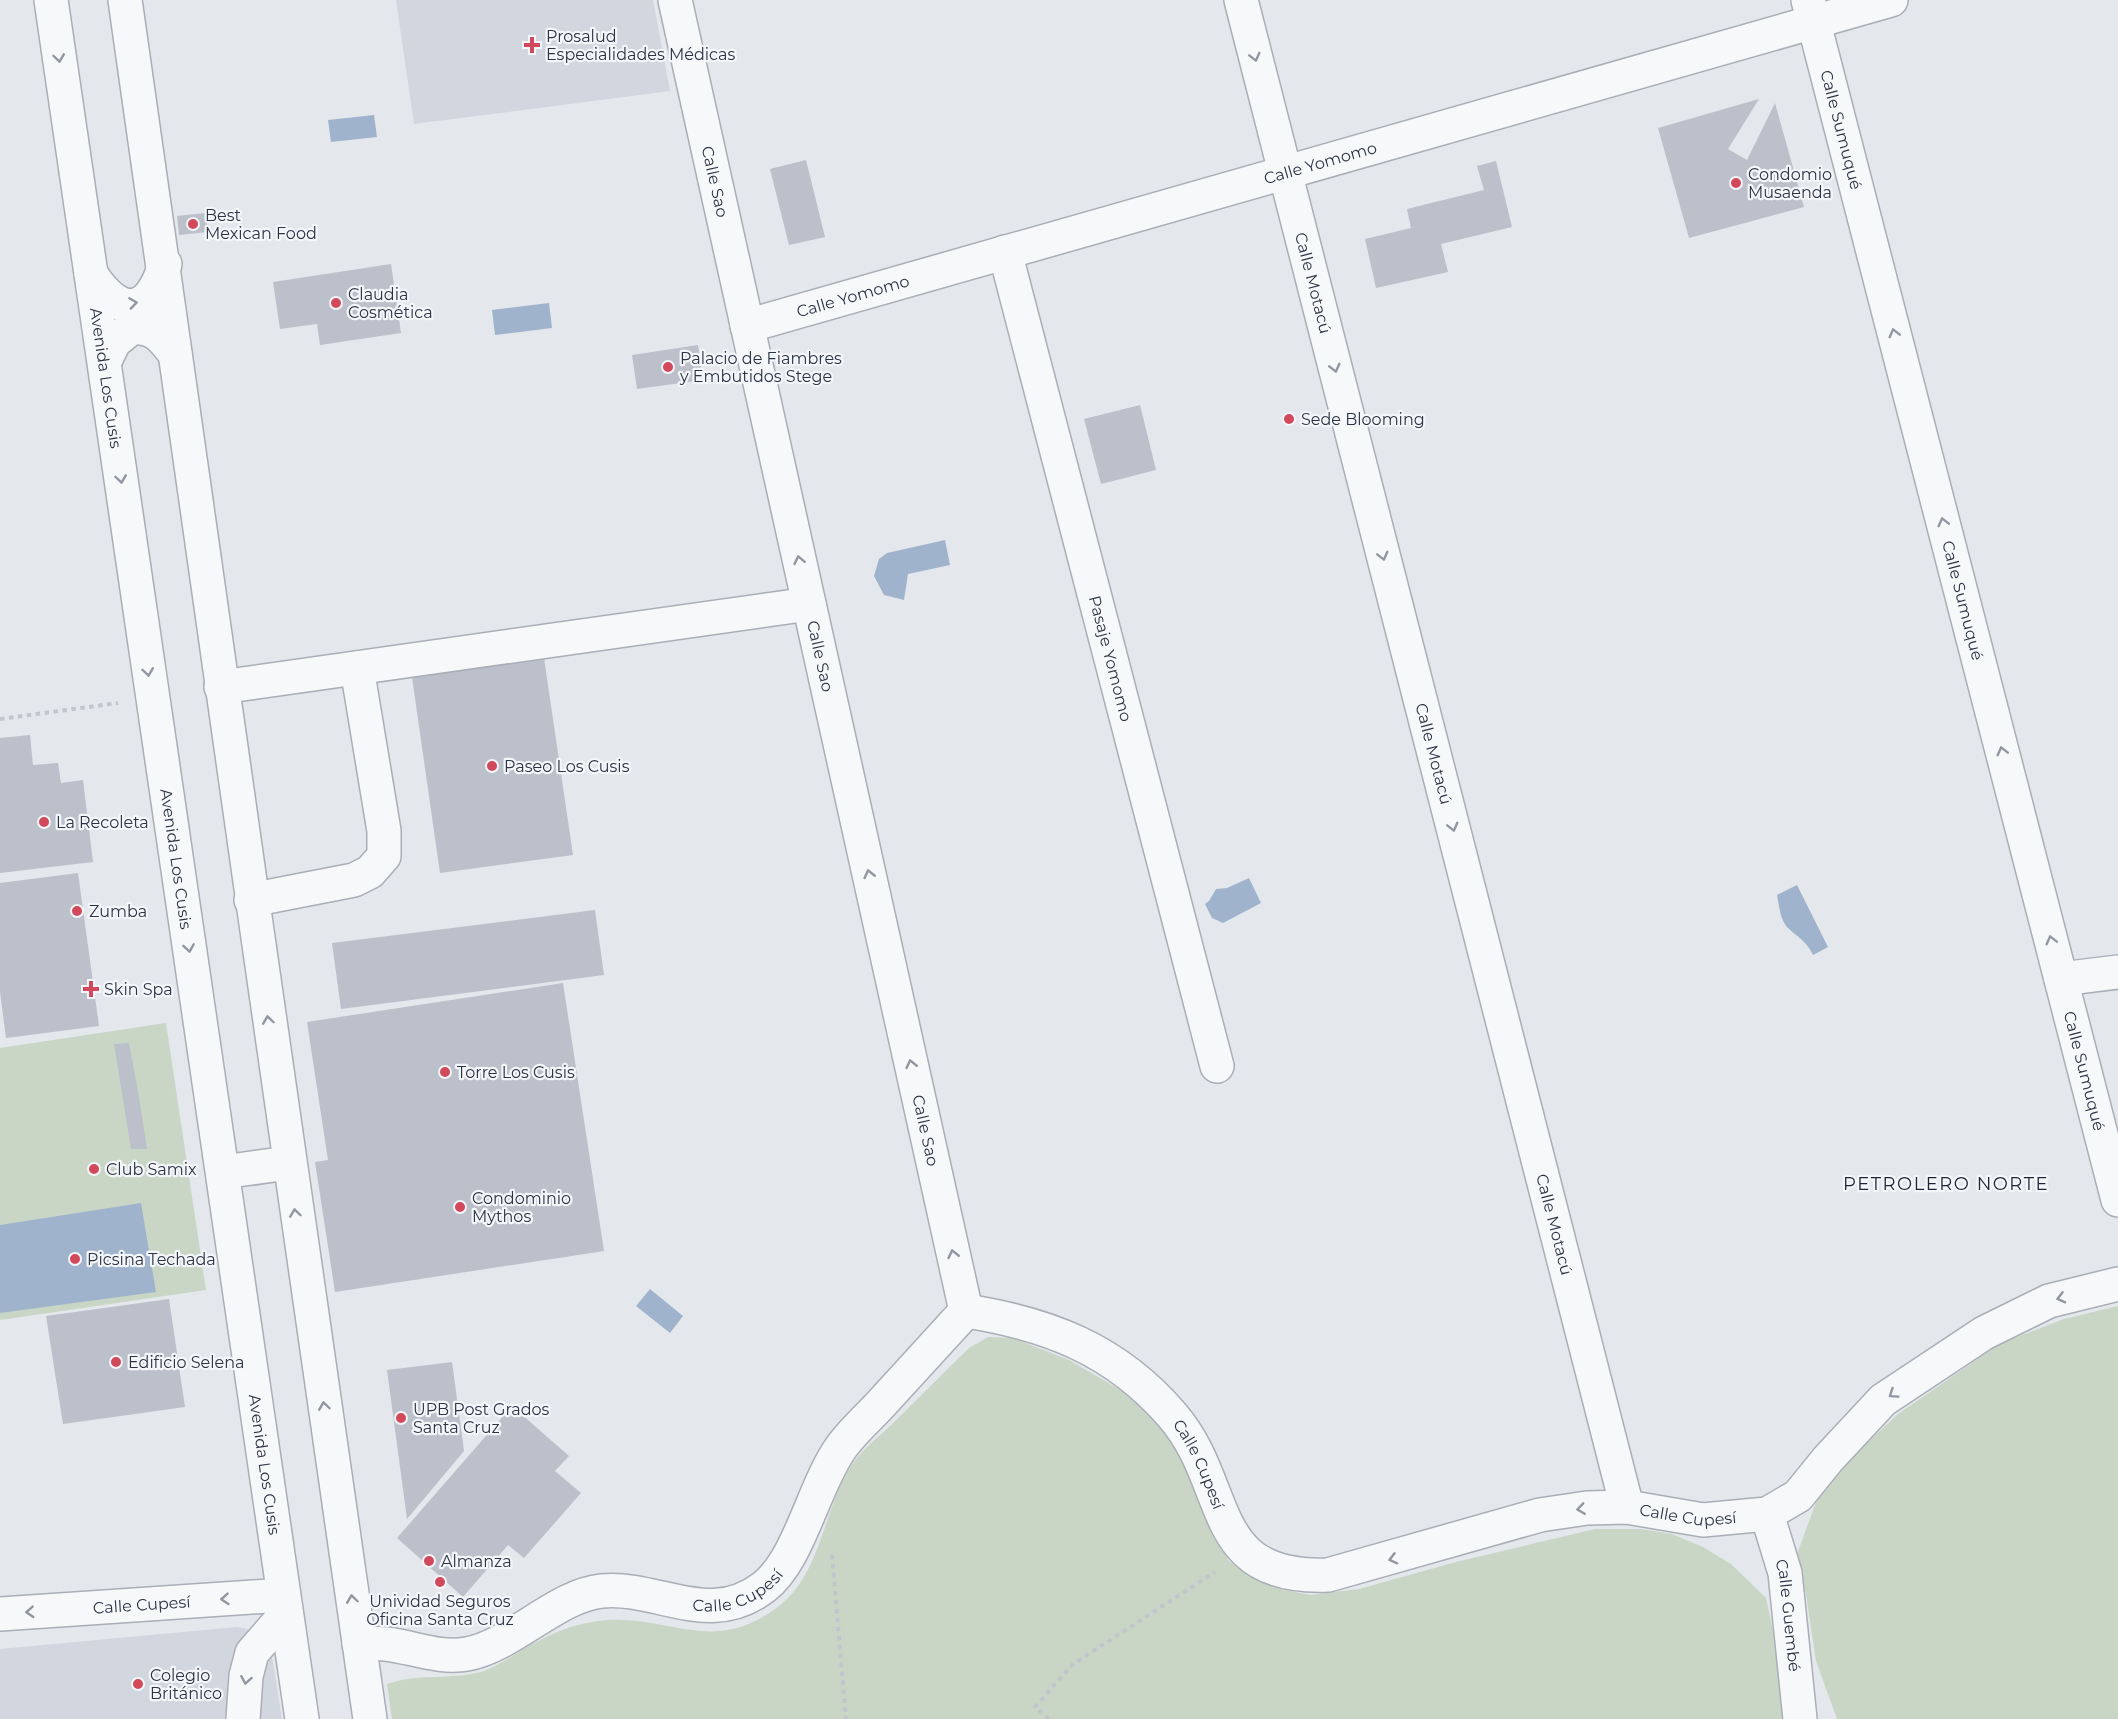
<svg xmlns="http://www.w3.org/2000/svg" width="2118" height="1719" font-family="Montserrat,sans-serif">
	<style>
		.built { fill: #d2d6de }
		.green { fill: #c9d6c5 }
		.water { fill: #9fb4cc }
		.building { fill: #bbc0ca }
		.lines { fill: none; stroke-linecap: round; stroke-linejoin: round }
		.minor-casing { stroke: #a9aeb7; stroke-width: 36 }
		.path { stroke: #c2c5cb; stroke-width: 4; stroke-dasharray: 4.5 4.5; stroke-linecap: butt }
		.minor { stroke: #f7f8fa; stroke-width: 33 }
		.oneway { stroke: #9196a0 }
		.poi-dot { fill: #d1495b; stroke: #f4f6f9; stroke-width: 2 }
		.labels { text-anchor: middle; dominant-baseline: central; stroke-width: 4.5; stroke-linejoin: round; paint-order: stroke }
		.poi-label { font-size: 16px; fill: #2b3445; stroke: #f4f6f9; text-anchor: start }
		.street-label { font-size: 16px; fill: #2b3445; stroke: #f4f6f9 }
		.neighbourhood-label { font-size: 18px; letter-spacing: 1.5px; fill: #1d2536; stroke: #f4f6f9 }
	</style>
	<rect width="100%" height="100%" fill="#e4e7ec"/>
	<path class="built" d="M396 0H653L670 91 414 124Z
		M237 1627 252 1630 270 1645 282 1719H0V1649Z"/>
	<path class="green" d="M166 1023 206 1290 0 1320V1048Z
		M2118 1306V1719H1837L1816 1661 1806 1594 1796 1557 1816 1502 1836 1472 1898 1414 2001 1343 2064 1319Z
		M988 1337 1013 1338 1069 1360 1124 1392 1161 1427 1184 1460 1228 1560 1250 1577 1277 1588 1310 1595 1359 1589 1456 1562 1595 1529H1641L1672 1534 1703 1547 1731 1564 1766 1598 1784 1682 1786 1719H392L387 1684C418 1673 450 1680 481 1672 496 1667 511 1657 525 1648 546 1636 568 1626 592 1622 665 1609 708 1660 779 1606 823 1572 823 1506 853 1463 862 1450 877 1438 889 1427 916 1401 942 1374 969 1348Z"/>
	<path class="water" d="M374 115 377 137 331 142 328 120Z
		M549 303 552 328 495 335 492 310Z
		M945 540 950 565 908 574 904 600 884 595 874 576 879 559 887 553Z
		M1249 878 1261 903 1223 923 1212 918 1205 904 1209 901 1216 889 1227 888Z
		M1797 885 1828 947 1813 955C1807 941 1797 937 1787 927 1780 919 1779 905 1777 895Z
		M141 1203 156 1292 0 1313V1225Z
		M650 1289 683 1316 670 1333 636 1306Z"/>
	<path class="building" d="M1759 99 1728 149 1747 160 1775 103 1804 207 1689 238 1658 128Z
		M806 160 825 237 789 245 770 169Z
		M1496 161 1512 227 1441 244 1448 272 1376 288 1365 239 1411 228 1407 209 1484 190 1477 166Z
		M206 213 208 232 179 235 177 216Z
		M391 264 401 333 320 345 317 324 280 329 273 282Z
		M698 345 703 380 637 389 632 355Z
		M1140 405 1156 470 1101 484 1084 419Z
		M544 658 573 855 440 873 412 677Z
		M30 735 33 765 58 763 61 783 83 780 93 862 0 873V738Z
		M78 873 99 1026 6 1038 0 992V883Z
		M595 910 604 975 341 1009 332 943Z
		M563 983 604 1251 335 1292 315 1162 328 1160 307 1022Z
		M129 1043 139 1097 147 1149H131L114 1044Z
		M169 1299 185 1407 63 1424 46 1316Z
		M452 1362 464 1451 407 1519 387 1370Z
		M512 1406 569 1456 555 1471 581 1493 524 1558 508 1545 463 1597 397 1538Z"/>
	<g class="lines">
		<g class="minor-casing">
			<g id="minor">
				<path id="s1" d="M51 0 302 1719"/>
				<path d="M125 0C211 572 283 1147 370 1719"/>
				<path id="s2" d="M675 0 966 1311"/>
				<path id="s3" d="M1241 0 1627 1507"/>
				<path id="s4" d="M1808 0 2118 1200"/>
				<path id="s5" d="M1005 252 1217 1066"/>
				<path d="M91 274C120 319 150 316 165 264"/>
				<path id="s6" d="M747 326 1891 0"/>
				<path d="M105 361 114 342 131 328C154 326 162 337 175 354"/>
				<path d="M221 687 809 604"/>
				<path d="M251 900 354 880 370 872 384 856V831L357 668"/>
				<path d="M2061 979 2118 972"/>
				<path d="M223 1172 288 1163"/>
				<path id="s7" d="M1767 1514 1785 1573 1800 1719"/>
				<path id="s8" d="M0 1614 283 1595"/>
				<path id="s9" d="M359 1644C368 1644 377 1643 386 1644 413 1647 439 1659 467 1654 512 1646 557 1595 602 1591 660 1586 709 1629 764 1587 799 1560 813 1488 840 1449 851 1433 867 1419 880 1405 908 1374 937 1343 966 1311 1049 1324 1116 1350 1172 1415 1233 1485 1204 1580 1328 1575L1540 1515 1587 1508 1627 1507 1703 1520 1767 1514 1798 1496 1828 1459 1883 1400 1984 1333 2049 1301 2118 1284"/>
				<path d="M243 1719 246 1676 252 1653 286 1614"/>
			</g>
		</g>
		<path class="path" d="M0 719 118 703
			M832 1555 846 1719
			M1049 1719 1035 1707 1072 1665 1215 1572"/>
		<use href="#minor" class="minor"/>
	</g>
	<defs><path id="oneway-chevron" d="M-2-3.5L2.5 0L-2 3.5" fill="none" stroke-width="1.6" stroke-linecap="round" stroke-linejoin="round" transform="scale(1.5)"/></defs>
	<g class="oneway">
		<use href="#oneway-chevron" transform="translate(1255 57) rotate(76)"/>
		<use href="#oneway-chevron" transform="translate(59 58) rotate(82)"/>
		<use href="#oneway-chevron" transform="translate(133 303) rotate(-8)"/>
		<use href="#oneway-chevron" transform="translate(1894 333) rotate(-104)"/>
		<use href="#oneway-chevron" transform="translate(1335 368) rotate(76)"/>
		<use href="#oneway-chevron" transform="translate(121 479) rotate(82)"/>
		<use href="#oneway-chevron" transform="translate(1943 522) rotate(-104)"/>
		<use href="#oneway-chevron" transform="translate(1383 556) rotate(76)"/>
		<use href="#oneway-chevron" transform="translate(799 560) rotate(-102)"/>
		<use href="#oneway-chevron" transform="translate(148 672) rotate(82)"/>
		<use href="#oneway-chevron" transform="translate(2002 751) rotate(-104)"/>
		<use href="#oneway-chevron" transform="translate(1453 827) rotate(76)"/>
		<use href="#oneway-chevron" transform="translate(869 874) rotate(-103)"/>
		<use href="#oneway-chevron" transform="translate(2051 940) rotate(-104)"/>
		<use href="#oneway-chevron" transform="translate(189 948) rotate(81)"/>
		<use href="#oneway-chevron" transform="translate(268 1020) rotate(-98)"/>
		<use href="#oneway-chevron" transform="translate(911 1064) rotate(-103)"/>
		<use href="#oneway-chevron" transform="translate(295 1213) rotate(-98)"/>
		<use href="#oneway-chevron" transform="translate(953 1254) rotate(-103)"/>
		<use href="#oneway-chevron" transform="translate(2061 1298) rotate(166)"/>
		<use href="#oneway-chevron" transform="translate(1893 1394) rotate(146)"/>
		<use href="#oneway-chevron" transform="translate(324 1406) rotate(-98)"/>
		<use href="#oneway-chevron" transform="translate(1581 1509) rotate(172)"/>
		<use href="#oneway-chevron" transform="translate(1393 1559) rotate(165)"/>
		<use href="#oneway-chevron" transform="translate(225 1599) rotate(176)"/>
		<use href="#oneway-chevron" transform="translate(352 1599) rotate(-98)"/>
		<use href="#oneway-chevron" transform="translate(30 1612) rotate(176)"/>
		<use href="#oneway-chevron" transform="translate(246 1680) rotate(100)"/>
	</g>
	<g class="poi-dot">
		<path d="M529 36h6v6h6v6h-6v6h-6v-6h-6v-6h6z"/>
		<circle cx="1736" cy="183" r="6"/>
		<circle cx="193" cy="224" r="6"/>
		<circle cx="336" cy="303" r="6"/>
		<circle cx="668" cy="367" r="6"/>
		<circle cx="1289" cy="419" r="6"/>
		<circle cx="492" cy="766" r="6"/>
		<circle cx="44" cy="822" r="6"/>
		<circle cx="77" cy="911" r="6"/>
		<path d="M88 980h6v6h6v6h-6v6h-6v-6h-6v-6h6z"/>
		<circle cx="445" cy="1072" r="6"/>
		<circle cx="94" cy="1169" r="6"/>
		<circle cx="460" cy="1207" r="6"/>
		<circle cx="75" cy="1259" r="6"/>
		<circle cx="116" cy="1362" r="6"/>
		<circle cx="401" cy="1418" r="6"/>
		<circle cx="429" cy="1561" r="6"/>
		<circle cx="440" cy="1582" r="6"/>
		<circle cx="138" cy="1684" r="6"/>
	</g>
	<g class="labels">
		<g class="poi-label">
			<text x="546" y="36">Prosalud<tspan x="546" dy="18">Especialidades Médicas</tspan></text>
			<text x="1748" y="174">Condomio<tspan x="1748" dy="18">Musaenda</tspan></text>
			<text x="205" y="215">Best<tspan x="205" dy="18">Mexican Food</tspan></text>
			<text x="348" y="294">Claudia<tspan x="348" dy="18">Cosmética</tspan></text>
			<text x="680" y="358">Palacio de Fiambres<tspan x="680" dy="18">y Embutidos Stege</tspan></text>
			<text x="1301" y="419">Sede Blooming</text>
			<text x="504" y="766">Paseo Los Cusis</text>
			<text x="56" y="822">La Recoleta</text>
			<text x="89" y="911">Zumba</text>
			<text x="104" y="989">Skin Spa</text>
			<text x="457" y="1072">Torre Los Cusis</text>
			<text x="106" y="1169">Club Samix</text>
			<text x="472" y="1198">Condominio<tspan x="472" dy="18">Mythos</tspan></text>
			<text x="87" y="1259">Picsina Techada</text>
			<text x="128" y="1362">Edificio Selena</text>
			<text x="413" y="1409">UPB Post Grados<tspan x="413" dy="18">Santa Cruz</tspan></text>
			<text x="441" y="1561">Almanza</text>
			<text x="440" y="1601" text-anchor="middle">Unividad Seguros<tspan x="440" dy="18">Oficina Santa Cruz</tspan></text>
			<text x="150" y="1675">Colegio<tspan x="150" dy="18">Británico</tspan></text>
		</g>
		<g class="street-label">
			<text stroke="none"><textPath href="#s4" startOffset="134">Calle Sumuqué</textPath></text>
			<text stroke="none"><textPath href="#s6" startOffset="596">Calle Yomomo</textPath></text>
			<text stroke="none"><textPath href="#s2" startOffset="186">Calle Sao</textPath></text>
			<text stroke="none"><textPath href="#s3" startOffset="292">Calle Motacú</textPath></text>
			<text stroke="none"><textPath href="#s6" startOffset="110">Calle Yomomo</textPath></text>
			<text stroke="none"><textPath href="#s1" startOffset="382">Avenida Los Cusis</textPath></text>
			<text stroke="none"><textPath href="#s4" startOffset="620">Calle Sumuqué</textPath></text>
			<text stroke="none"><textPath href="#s2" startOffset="672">Calle Sao</textPath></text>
			<text stroke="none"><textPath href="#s5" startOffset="420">Pasaje Yomomo</textPath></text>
			<text stroke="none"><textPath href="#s3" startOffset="778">Calle Motacú</textPath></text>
			<text stroke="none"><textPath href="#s1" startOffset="868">Avenida Los Cusis</textPath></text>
			<text stroke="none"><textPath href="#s4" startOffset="1106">Calle Sumuqué</textPath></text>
			<text stroke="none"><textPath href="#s2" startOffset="1158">Calle Sao</textPath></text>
			<text stroke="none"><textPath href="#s3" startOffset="1264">Calle Motacú</textPath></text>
			<text stroke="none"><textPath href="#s1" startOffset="1480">Avenida Los Cusis</textPath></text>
			<text stroke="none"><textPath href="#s9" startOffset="1065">Calle Cupesí</textPath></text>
			<text stroke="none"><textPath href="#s9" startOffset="1622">Calle Cupesí</textPath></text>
			<text stroke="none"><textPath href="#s9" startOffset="400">Calle Cupesí</textPath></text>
			<text stroke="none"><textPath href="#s8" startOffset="142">Calle Cupesí</textPath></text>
			<text stroke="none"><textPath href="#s7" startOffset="104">Calle Guembé</textPath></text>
		</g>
		<g class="neighbourhood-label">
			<text x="1946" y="1184">PETROLERO NORTE</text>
		</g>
	</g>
</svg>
